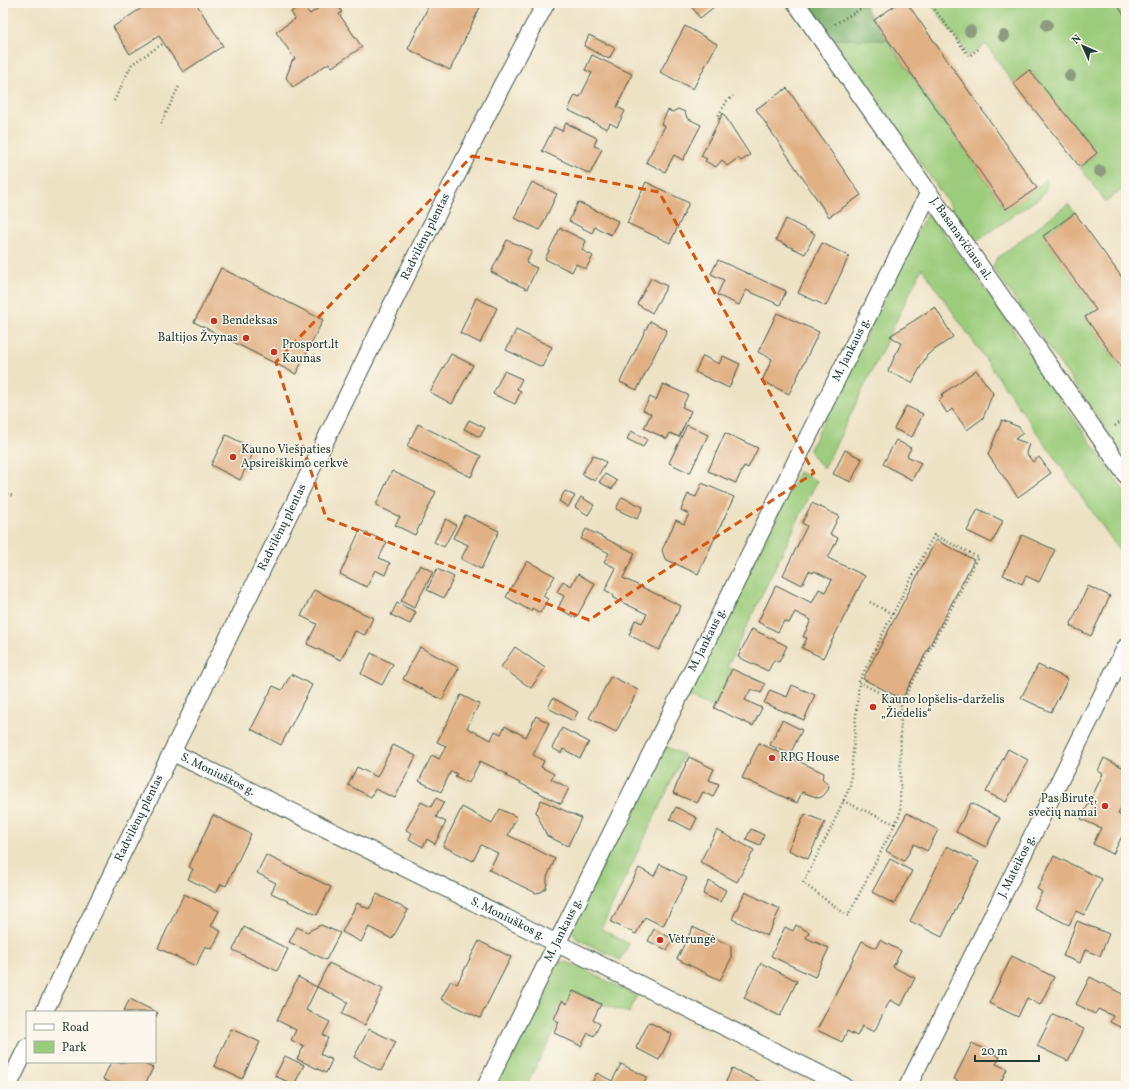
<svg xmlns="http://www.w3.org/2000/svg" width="1129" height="1089" font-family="Vollkorn,serif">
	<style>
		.green { fill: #9bcc7c; stroke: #5d8458 }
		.forest { fill: #7cb06c; stroke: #4e7650 }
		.building { fill: #e1b084 }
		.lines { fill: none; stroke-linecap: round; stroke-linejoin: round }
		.street-casing { stroke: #3e564a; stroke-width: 19 }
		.path { stroke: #3e564a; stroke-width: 2.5; stroke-dasharray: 1 3; stroke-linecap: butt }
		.street { stroke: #fff; stroke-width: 17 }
		.tree { fill: #8d9b7f }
		.marked { fill: none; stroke: #d45610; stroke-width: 3; stroke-dasharray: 8 5; stroke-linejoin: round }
		.poi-dot { fill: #c8321e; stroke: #fbf7ec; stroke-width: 1.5 }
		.labels { text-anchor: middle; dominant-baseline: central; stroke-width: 3; stroke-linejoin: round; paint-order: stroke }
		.street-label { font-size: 12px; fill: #1f3d34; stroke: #fbf7ec }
		.poi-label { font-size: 12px; fill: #1f3d34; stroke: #fbf7ec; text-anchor: start }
	</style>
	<rect width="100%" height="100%" fill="#fbf7ec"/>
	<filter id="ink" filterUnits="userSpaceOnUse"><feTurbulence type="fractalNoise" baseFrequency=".025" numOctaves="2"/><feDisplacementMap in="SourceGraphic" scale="8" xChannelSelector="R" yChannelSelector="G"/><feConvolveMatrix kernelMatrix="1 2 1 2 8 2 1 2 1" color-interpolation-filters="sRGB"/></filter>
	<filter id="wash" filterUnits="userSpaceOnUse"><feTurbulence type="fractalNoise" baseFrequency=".012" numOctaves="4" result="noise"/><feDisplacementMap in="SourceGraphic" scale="16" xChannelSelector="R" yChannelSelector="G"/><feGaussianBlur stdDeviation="0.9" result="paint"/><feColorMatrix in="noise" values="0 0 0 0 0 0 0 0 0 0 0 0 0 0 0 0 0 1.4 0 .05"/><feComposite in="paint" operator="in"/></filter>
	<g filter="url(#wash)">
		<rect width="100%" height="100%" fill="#eee2c4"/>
		<path class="green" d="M930 3H1116L1126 18V183L1123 188 1106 202 1080 167 1097 153 1029 70 1013 83 986 44 969 56Z
			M834 39 887 40 1006 209 1047 179 1046 190 1040 197 978 240 975 241Z
			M1068 204 1075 213 1043 236 1096 310 1085 317 1126 374V458L993 268 996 259Z
			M928 215H930L971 269 1126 494V560L922 268 824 469 813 457 810 449 924 219Z
			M799 472 817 481 727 667 732 669 714 708 688 696Z
			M663 745 684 755 601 929 629 944 620 960 576 938 571 928Z
			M559 962H565L579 967 637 996 629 1013 601 1004 573 991 567 1004 562 1001 554 1019 559 1022 526 1086H494L551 970Z"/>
		<path class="forest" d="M808 3H871L865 7 887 40 834 39Z"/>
		<g id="blocks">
			<path class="building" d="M149 3H196L223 46 183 72 159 36 130 54 113 27Z
				M326 3H336L342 12 339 14 362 47 332 67 329 63 293 87 286 78 292 61 295 59 276 32 295 19 291 12 302 4 310 14Z
				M430 3H482L450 70 408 49Z
				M689 3H719L700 18Z
				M899 3H907L1037 188 1006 209 874 20Z
				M1116 3H1126V18Z
				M685 26 717 44 693 89 660 72Z
				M589 35 615 48 609 59 584 46Z
				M592 55 632 74 617 107 625 111 617 127 610 123 607 129 568 110 575 95 580 97 592 73 585 70Z
				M1029 70 1097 153 1080 167 1013 83Z
				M787 88 861 195 829 217 756 109Z
				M678 109 685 112 687 118 701 125 683 160 674 155 665 172 646 162 665 126 661 124 668 110 672 112Z
				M723 113 750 155 741 161 738 158 727 166 722 160 716 167 705 161 707 159 701 156Z
				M566 123 597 138 594 146 602 149 590 174 542 151 554 127 562 131Z
				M532 182 557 194 540 230 514 218Z
				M646 182 689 203 670 243 627 223Z
				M578 202 618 221 611 235 595 227 592 233 569 221Z
				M1075 213 1126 283V294L1122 297 1126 302V374L1085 317 1096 310 1043 236Z
				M786 219 815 234 805 254 776 240Z
				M560 228 586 241 582 250 593 256 586 269 576 264 572 272 545 259Z
				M507 240 532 251 526 263 537 268 527 289 491 272Z
				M822 243 849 256 826 306 798 293Z
				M718 260 786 291 780 305 746 290 739 305 717 295 724 280 711 274Z
				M221 268 323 320 296 374 194 322Z
				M651 278 667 286 652 313 637 304Z
				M476 298 497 308 480 343 460 333Z
				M935 307 953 337 927 355 912 383 888 371 901 343 890 336Z
				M777 313 819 332 789 394 762 381 772 359 758 352Z
				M650 321 667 330 637 390 620 382Z
				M516 330 552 347 542 367 506 350Z
				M451 354 473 365 452 404 430 392Z
				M703 356 719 364 723 356 740 364 729 388 695 372Z
				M976 370 993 393 983 418 967 430 952 409 947 413 939 401 943 397 941 395Z
				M504 371 522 379 517 389 521 391 515 404 493 394Z
				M663 384 688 395 682 407 691 411 679 437 670 433 667 439 644 428 651 414 643 410 650 397 656 400Z
				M906 406 923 414 912 437 894 429Z
				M469 420 485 428 480 437 464 429Z
				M1002 420 1019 427 1023 433 1015 439 1029 444 1026 453 1033 462 1039 457 1051 473 1018 497 988 455Z
				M418 424 481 456 471 477 407 446Z
				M687 425 708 435 690 473 669 463Z
				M631 431 647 439 643 447 627 439Z
				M725 433 758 448 748 468 744 466 736 483 708 471Z
				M226 435 255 449 240 480 211 465Z
				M896 440 911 448 907 456 921 463 912 480 883 464Z
				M845 450 862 459 851 482 833 474Z
				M593 455 606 462 595 481 582 474Z
				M392 471 436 492 415 535 395 525 400 517 376 505Z
				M605 474 617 481 612 489 599 482Z
				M702 483 734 497 698 574 665 559 662 550 676 520 684 524 689 514 681 510 688 494 696 497Z
				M565 491 575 496 568 507 559 501Z
				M581 497 594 505 588 515 575 507Z
				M622 497 643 507 637 519 616 509Z
				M812 503 839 516 830 534 838 538 828 558 865 576 823 658 802 648 807 638 803 637 811 620 795 612 789 623 784 621 778 632 758 622 776 585 812 603 819 589 825 592 832 580 814 571 813 573 809 571 802 585 783 575 807 526 802 523Z
				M978 509 1003 521 992 543 967 531Z
				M465 515 499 531 481 569 461 559 468 545 453 538Z
				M446 519 456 525 444 547 434 542Z
				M586 529 635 553 623 578 681 606 659 650 629 635 635 620 642 623 647 614 613 598 614 595 605 590 616 568 604 562 609 553 581 539Z
				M360 530 387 542 379 558 390 563 385 575 375 570 367 587 340 574Z
				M1022 535 1055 550 1039 582 1026 576 1022 584 1003 575Z
				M936 540 974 560 902 699 863 679Z
				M527 561 555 576 543 596 548 599 540 613 532 608 531 611 506 597Z
				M420 565 433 572 414 608 401 601Z
				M437 569 454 577 444 598 427 590Z
				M578 574 595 584 576 618 558 608 564 596 557 592 563 581 571 586Z
				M1088 586 1110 596 1091 636 1070 626Z
				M314 590 373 618 365 635 355 631 341 660 307 644 317 624 301 616Z
				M397 603 416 612 410 624 391 615Z
				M752 629 787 646 779 662 774 660 768 671 738 657Z
				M420 647 459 668 442 700 403 679Z
				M515 647 545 668 531 688 501 667Z
				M371 653 393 664 382 685 361 674Z
				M1038 665 1068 679 1051 712 1021 698Z
				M732 669 765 684 761 693 751 689 745 700 762 708 753 726 714 708Z
				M291 674 312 685 281 745 251 729 273 686 282 690Z
				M611 676 638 690 616 732 589 718Z
				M792 685 815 695 804 720 764 703 770 690 787 697Z
				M461 695 479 704 467 728 491 740 495 731 501 734 505 726 526 737 536 716 549 723 533 755 544 761 541 767 554 774 551 779 569 788 561 804 506 776 507 774 480 761 469 783 455 776 457 774 451 771 441 792 419 781 432 755 439 759 446 746 437 742Z
				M553 698 578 712 573 721 548 708Z
				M782 720 802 730 790 754 770 745Z
				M562 728 589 742 580 758 563 749 561 753 552 748Z
				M759 743 824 773 822 778 829 786 828 790 823 796 819 798 802 792 797 803 742 778Z
				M393 745 416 756 395 798 375 789 371 797 348 785 357 767 377 777Z
				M1008 749 1028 760 1006 802 986 792Z
				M689 757 714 769 709 780 719 784 713 797 703 792 697 803 673 793Z
				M1104 758 1126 769V798L1118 814 1126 818V828L1113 854 1093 844 1101 828 1081 819 1103 774 1098 771Z
				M436 798 444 802 436 817 446 822 435 844 427 839 423 847 409 839 412 833 406 830 421 802 431 807Z
				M541 800 581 818 568 846 547 836 536 812Z
				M971 803 1000 818 986 847 956 832Z
				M462 807 492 823 500 809 517 817 508 835 555 859 547 877V882L546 888 541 892 536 893 489 870 498 853 481 845 473 861 443 846Z
				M676 807 697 818 691 830 670 819Z
				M907 813 938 830 927 851 914 844 904 861 886 851Z
				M805 814 825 822 808 859 788 850Z
				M213 815 251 834 226 886 221 884 216 893 188 879 193 869 189 867Z
				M751 829 764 835 760 845 746 839Z
				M717 830 754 850 737 882 700 862Z
				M947 846 979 862 942 937 910 921Z
				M266 855 331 887 317 915 271 893 276 883 257 873Z
				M1054 856 1102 879 1084 915 1076 911 1069 925 1034 908 1042 892 1037 889Z
				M890 859 912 871 894 904 872 892Z
				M660 864 687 878 663 926 645 917 636 934 611 922 639 868 654 876Z
				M709 881 726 890 720 902 703 894Z
				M745 892 780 909 767 936 732 919Z
				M184 894 219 911 211 926 221 931 212 949 205 946 196 966 158 948Z
				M377 894 408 910 392 939 369 927 361 942 342 932 357 903 369 909Z
				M1077 921 1109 934 1100 956 1085 950 1080 963 1063 956Z
				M321 925 340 933 326 960 289 942 297 927 307 932Z
				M796 925 809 932 806 938 829 948 815 977 771 956 785 927 793 931Z
				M244 927 288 949 277 971 233 950Z
				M693 927 731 946V959L720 980 677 959Z
				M654 929 673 939 667 950 648 941Z
				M880 940 901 951 893 967 915 978 901 1006 890 1000 874 1032 862 1026 857 1036 847 1031 842 1042 817 1030 862 941 876 948Z
				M479 941 511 957 480 1018 441 999 451 980 457 984Z
				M1012 956 1054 977 1040 1005 1027 998 1018 1017 989 1003Z
				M329 963 383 989 365 1025 342 1014 348 1002 317 987Z
				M761 963 797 981 780 1016 744 998Z
				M298 977 317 987 306 1010 330 1022 323 1035 328 1038 320 1054 332 1060 326 1073 297 1059 304 1046 291 1040 296 1030 277 1020Z
				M1090 977 1126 996V1030L1110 1022 1113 1016 1098 1009 1095 1014 1076 1004Z
				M573 991 601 1004 593 1020 600 1024 594 1036 588 1033 581 1046 554 1033 559 1022 554 1019 562 1001 567 1004Z
				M130 999 158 1013 155 1018V1012H123Z
				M1053 1014 1084 1029 1068 1061 1037 1046Z
				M649 1022 672 1034 659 1060 636 1048Z
				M231 1029 260 1042 242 1079 214 1066Z
				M369 1029 396 1042 381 1071 354 1057Z
				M972 1043 1000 1057 996 1064 1007 1069 999 1086H968L954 1079Z
				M285 1056 304 1065 294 1085 296 1086H285L288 1082 275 1076Z
				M111 1062H140L153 1068 144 1086H117L103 1079Z
				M621 1064 647 1077 643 1086H590L597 1073 612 1081Z
				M732 1068 769 1086H724Z"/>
		</g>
	</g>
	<g filter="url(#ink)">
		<use href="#blocks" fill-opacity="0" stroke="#3e564a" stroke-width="1"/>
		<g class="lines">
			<g class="street-casing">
				<g id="street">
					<path id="s1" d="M796 3 1126 475"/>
					<path id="s2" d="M172 752 844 1086"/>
					<path id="s3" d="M44 1012 419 250 501 87 546 3"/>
					<path d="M8 1086 27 1047"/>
					<path id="s4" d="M486 1086 929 193"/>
					<path id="s5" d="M908 1086 1126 647"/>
				</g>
			</g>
			<path class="path" d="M148 3H149
				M930 3 969 56 980 48
				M835 24 871 3
				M114 101 132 64 164 43
				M719 119 718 116 727 101 733 96
				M161 124 179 86
				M1115 426 1126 418
				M3 493 14 496
				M870 602 892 614
				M859 682 901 704 900 814 848 916 803 883 833 824 850 786 859 682 888 623 934 535 978 557 901 704
				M843 801 895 824"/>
			<use href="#street" class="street"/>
		</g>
		<g class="tree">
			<circle cx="1047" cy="25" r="6"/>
			<circle cx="970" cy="31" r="6"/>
			<circle cx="1004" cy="36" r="6"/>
			<circle cx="1070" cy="76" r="6"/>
			<circle cx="1100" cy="171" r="6"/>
		</g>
	</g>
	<path class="marked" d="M472 156 659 192 814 473 589 620 326 518 276 362Z"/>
	<g class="poi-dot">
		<circle cx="214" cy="321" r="4"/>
		<circle cx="246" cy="338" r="4"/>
		<circle cx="274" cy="352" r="4"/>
		<circle cx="233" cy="457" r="4"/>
		<circle cx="873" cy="707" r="4"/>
		<circle cx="772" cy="758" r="4"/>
		<circle cx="1105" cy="806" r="4"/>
		<circle cx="660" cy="940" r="4"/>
	</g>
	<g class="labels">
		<g class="street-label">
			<text stroke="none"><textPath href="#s3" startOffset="864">Radvilėnų plentas</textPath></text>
			<text stroke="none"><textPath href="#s1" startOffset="288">J. Basanavičiaus al.</textPath></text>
			<text stroke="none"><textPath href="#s4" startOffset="822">M. Jankaus g.</textPath></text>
			<text stroke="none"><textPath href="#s3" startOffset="540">Radvilėnų plentas</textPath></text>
			<text stroke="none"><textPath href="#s4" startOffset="498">M. Jankaus g.</textPath></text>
			<text stroke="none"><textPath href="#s2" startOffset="51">S. Moniuškos g.</textPath></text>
			<text stroke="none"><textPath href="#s3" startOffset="216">Radvilėnų plentas</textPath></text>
			<text stroke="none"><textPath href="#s5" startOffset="245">J. Mateikos g.</textPath></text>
			<text stroke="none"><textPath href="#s2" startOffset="375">S. Moniuškos g.</textPath></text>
			<text stroke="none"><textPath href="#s4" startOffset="174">M. Jankaus g.</textPath></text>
		</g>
		<g class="poi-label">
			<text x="222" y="321">Bendeksas</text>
			<text x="238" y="338" text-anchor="end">Baltijos Žvynas</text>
			<text x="282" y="345">Prosport.lt<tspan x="282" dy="14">Kaunas</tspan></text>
			<text x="241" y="450">Kauno Viešpaties<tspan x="241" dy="14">Apsireiškimo cerkvė</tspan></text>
			<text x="881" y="700">Kauno lopšelis-darželis<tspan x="881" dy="14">„Žiedelis“</tspan></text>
			<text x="780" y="758">RPG House</text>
			<text x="1097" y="799" text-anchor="end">Pas Birutę,<tspan x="1097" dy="14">svečių namai</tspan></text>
			<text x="668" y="940">Vėtrungė</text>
		</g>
	</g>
	<rect width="1129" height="1089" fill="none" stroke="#fbf7ec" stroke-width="16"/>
	<rect x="26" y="1011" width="130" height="52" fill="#fbf7ec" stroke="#a3ada2"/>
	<rect x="34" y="1024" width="20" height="6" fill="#ffffff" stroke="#a3ada2"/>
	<text x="62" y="1031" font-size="12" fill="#1f3d34">Road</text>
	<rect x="34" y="1041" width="20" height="12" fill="#9bcc7c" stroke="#a3ada2"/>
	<text x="62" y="1051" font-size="12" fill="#1f3d34">Park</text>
	<g transform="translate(1083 46) rotate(315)" stroke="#fbf7ec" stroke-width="3" paint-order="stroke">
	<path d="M0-3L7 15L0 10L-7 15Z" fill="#1f3d34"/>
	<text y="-6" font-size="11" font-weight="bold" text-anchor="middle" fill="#1f3d34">N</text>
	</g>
	<path d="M975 1055v6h64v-6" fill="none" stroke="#1f3d34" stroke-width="2"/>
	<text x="981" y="1055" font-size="12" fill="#1f3d34" stroke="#fbf7ec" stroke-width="3" paint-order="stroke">20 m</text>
</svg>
